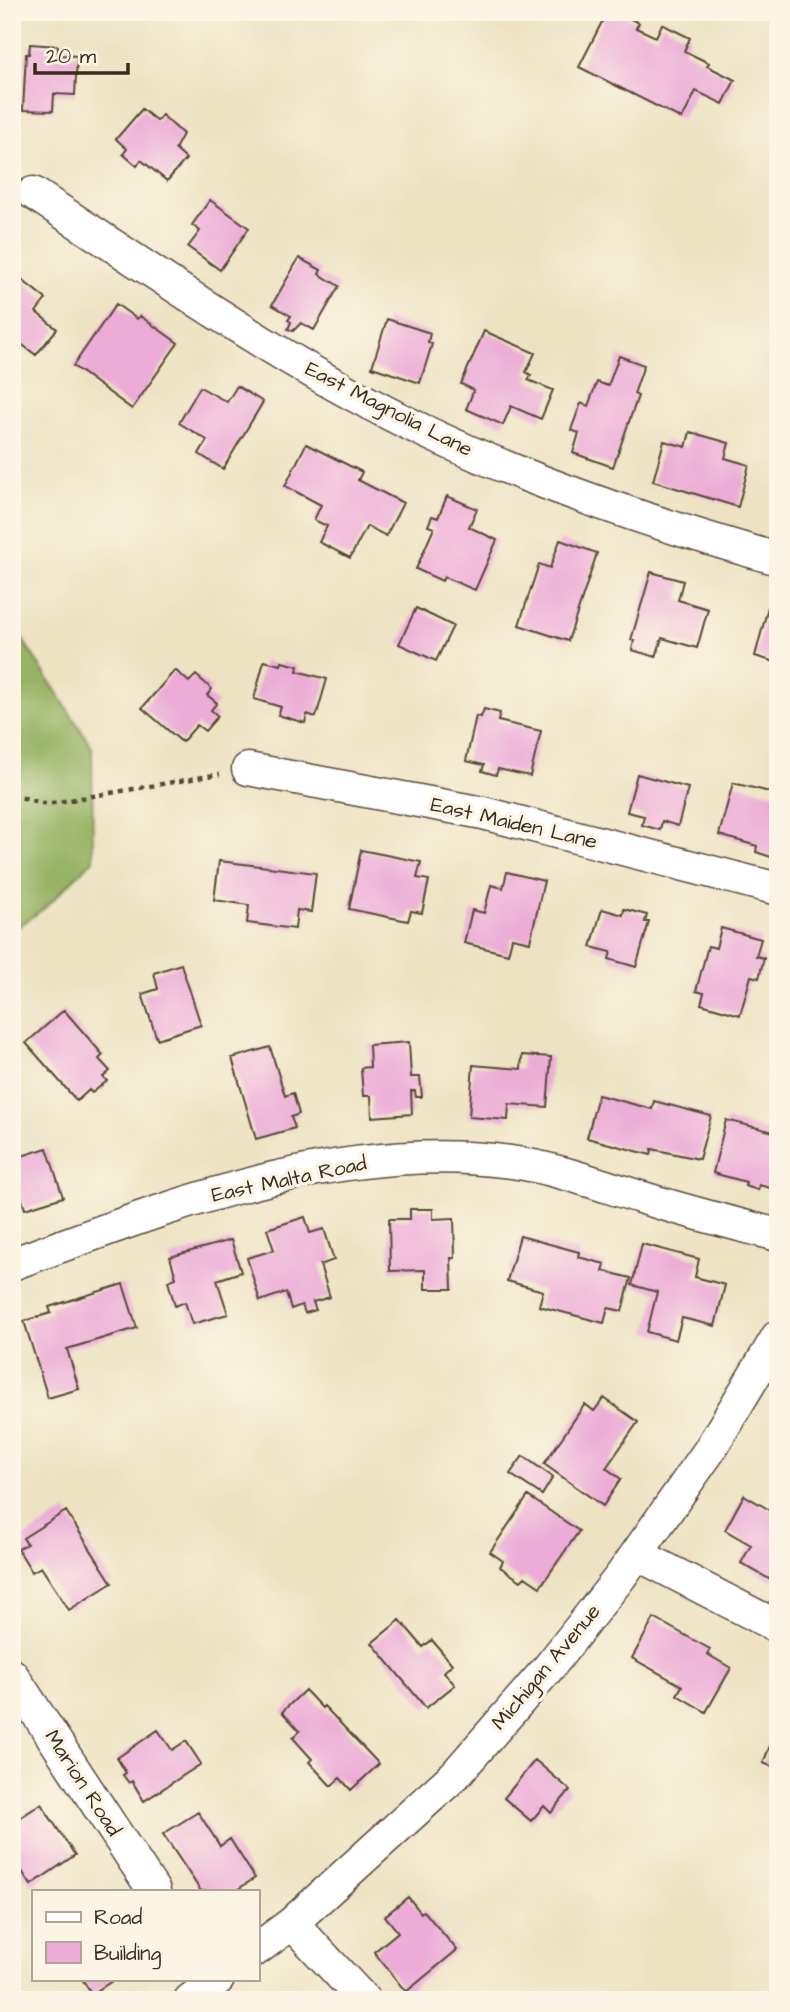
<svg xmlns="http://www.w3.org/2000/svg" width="790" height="2012" font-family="'Architects Daughter',sans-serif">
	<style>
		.forest { fill: #96b263; stroke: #686e40; stroke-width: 2 }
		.building { fill: #ecacd7 }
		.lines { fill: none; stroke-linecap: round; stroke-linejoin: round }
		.minor-casing { stroke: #564637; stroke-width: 35 }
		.path { stroke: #564637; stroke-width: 4.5; stroke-dasharray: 5 5; stroke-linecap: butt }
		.minor { stroke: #fff; stroke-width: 32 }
		.labels { text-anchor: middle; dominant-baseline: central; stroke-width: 7; stroke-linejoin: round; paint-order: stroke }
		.street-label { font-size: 21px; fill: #3b2a1e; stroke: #fcf5e5 }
	</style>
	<rect width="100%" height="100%" fill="#fcf5e5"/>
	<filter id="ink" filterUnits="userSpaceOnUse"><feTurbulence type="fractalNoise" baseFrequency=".0143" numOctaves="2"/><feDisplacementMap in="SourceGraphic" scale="14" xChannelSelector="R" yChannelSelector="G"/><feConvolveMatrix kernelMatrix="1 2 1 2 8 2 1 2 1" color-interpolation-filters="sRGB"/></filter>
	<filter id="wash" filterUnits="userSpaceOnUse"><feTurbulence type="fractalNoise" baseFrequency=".00686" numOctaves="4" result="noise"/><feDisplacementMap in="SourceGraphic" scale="28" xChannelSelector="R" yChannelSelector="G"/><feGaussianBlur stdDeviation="1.57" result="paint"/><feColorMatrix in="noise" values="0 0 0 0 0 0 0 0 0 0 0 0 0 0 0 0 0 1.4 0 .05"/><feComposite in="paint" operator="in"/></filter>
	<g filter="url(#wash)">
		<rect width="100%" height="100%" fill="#ede3c3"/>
		<path class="forest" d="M12 623 92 747 93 860 46 907 12 931Z"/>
		<g id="blocks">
			<path class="building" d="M607 12H626L624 16 639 23 636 28 656 37 662 24 690 38 684 51 709 63 707 66 735 80 723 104 696 91 682 119 579 67Z
				M30 44 58 46V55L77 56 75 95 54 94 53 111 23 110 26 54H29Z
				M142 109 157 121 162 115 183 134 175 149 186 159 167 181 141 160 137 166 123 154 127 149 116 139Z
				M210 200 249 228 220 270 188 247 200 231 192 225Z
				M299 258 321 270 319 274 339 286 314 330 301 323 293 331 288 329 291 322 288 320 291 316 272 305Z
				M17 276 46 299 36 312 57 329 36 355 12 337V282Z
				M116 304 137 319 140 316 178 343 132 409 73 366Z
				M387 319 430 333 428 342 432 344 420 383 372 367Z
				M484 331 535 353 526 372 531 375 528 380 553 390 541 419 511 406 503 425 466 409 474 390 461 384Z
				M619 356 644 365 634 394 638 396 613 467 573 453 579 433 571 430 581 403 588 406 597 382 608 386Z
				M237 386 263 402 223 469 199 454 207 440 179 423 200 387 227 402Z
				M690 432 729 443 725 458 749 465 738 507 653 481 664 441 686 447Z
				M306 444 362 472 358 480 403 503 386 536 367 526 350 558 319 542 327 526 314 520 321 505 285 486Z
				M447 496 477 509 469 527 497 540 475 590 444 577 442 581 416 569 434 528 428 526 432 516 438 518Z
				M560 540 597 553 568 641 519 625 539 564 550 568Z
				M651 572 683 581 678 600 708 609 697 648 662 638 656 657 632 650 634 641 631 640Z
				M768 607 778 610V663L755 656Z
				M416 608 453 626 436 661 399 644Z
				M264 661 281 665 282 662 298 666 297 671 327 679 316 717 307 714 305 723 278 715 281 707 254 699Z
				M175 670 189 682 196 675 212 689 207 695 217 703 211 710 218 716 205 731 197 725 182 742 142 708Z
				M484 709 500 713 498 721 541 731 530 776 498 769 496 775 482 771 484 765 466 761 476 716 481 717Z
				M637 774 688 788 678 826 662 821 660 830 642 825 644 816 627 812Z
				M733 783 778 794V852L772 850 771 857 756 852 757 846 719 835Z
				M361 850 421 862 417 878 429 880 422 913 411 911 408 921 349 909Z
				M219 861 316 873 311 912 297 910 295 929 247 923 249 905 214 900Z
				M507 872 544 881 530 942 512 938 508 954 464 943 472 910 484 913 491 885 503 888Z
				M602 909 623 915 624 909 647 915 645 922H649L636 967 609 959 611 952 591 947Z
				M721 928 761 939 756 956 764 958 759 978 751 976 740 1015 701 1004 704 993 696 991 708 946 716 948Z
				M181 964 201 1025 157 1039 142 994 158 989 154 973Z
				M64 1010 103 1055 99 1059 110 1071 103 1077 107 1081 92 1093 89 1090 77 1101 26 1043Z
				M409 1042 411 1077H420L422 1097H416L415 1091H411L412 1114 372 1117 371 1096H363L361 1068 370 1067 369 1045Z
				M270 1047 285 1096 293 1093 299 1114 291 1117 295 1128 256 1139 232 1058Z
				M522 1055 551 1057 547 1107 509 1104 508 1120 469 1117 473 1065 521 1069Z
				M598 1095 652 1109 654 1101 711 1116 699 1159 652 1149 651 1155 587 1138Z
				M726 1120 778 1133V1190L759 1185 758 1190 745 1186 746 1182 713 1173Z
				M47 1148 63 1197 25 1209 19 1191 12 1193V1159Z
				M410 1209H433V1219L454 1218 455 1258H451L452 1289H425V1270L390 1271 389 1219H410Z
				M305 1217 310 1233 324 1229 334 1260 320 1265 330 1297 313 1302 316 1310 305 1313 302 1305 291 1309 286 1292 260 1301 247 1258 274 1250 267 1229Z
				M520 1236 579 1252 578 1257 605 1264 603 1271 631 1278 622 1311 608 1308 604 1323 539 1306 543 1291 507 1281Z
				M231 1240 241 1272 217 1280 228 1314 192 1324 185 1302 175 1306 168 1281 176 1278 170 1257Z
				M642 1244 699 1259 695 1277 725 1285 715 1326 682 1318 676 1340 647 1332 657 1292 632 1285Z
				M123 1284 137 1328 67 1349 79 1389 48 1398 24 1321 51 1313 49 1307Z
				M604 1398 638 1422 606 1468 621 1479 603 1506 544 1464 585 1404 594 1411Z
				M523 1456 553 1477 542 1495 510 1474Z
				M744 1495 773 1512 778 1505V1584L741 1563 751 1545 725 1530Z
				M528 1496 579 1531 540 1587 525 1577 521 1581 500 1567 503 1561 490 1552Z
				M66 1511 112 1583 69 1610 41 1567 32 1572 18 1549 27 1544 23 1538Z
				M654 1618 710 1649 707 1654 731 1668 706 1712 677 1695 682 1686 632 1658Z
				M400 1620 423 1647 432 1640 452 1664 444 1672 455 1685 426 1708 372 1643Z
				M305 1690 322 1708 324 1706 379 1764 351 1790 340 1778 331 1786 309 1762 312 1759 293 1738 300 1731 282 1712Z
				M778 1726V1769L763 1763Z
				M158 1730 172 1750 186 1741 201 1764 144 1801 132 1781 129 1783 123 1775 126 1773 117 1758Z
				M535 1760 570 1790 551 1813 544 1806 531 1821 504 1798Z
				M41 1804 75 1855 31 1885 12 1856V1823Z
				M198 1812 220 1846 230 1839 255 1878 235 1891H201L163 1834Z
				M408 1897 421 1913 424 1911 457 1950 406 1992 374 1952 398 1932 385 1916Z
				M82 1979H115L92 1994Z"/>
		</g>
	</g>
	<g filter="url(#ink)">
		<use href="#blocks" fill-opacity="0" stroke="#564637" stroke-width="2"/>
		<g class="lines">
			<g class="minor-casing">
				<path id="minor" d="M33 193C162 277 289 367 428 433 538 485 661 526 778 559
					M248 769 483 813 778 889
					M12 1264C171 1206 339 1138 511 1162 555 1168 598 1184 640 1197 685 1211 731 1223 778 1235
					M637 1554 778 1627
					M12 1675 154 1891
					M292 1923 364 2000
					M257 1949 292 1923 455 1775 550 1666 621 1576 709 1451 778 1336
					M190 2000 218 1979"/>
			</g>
			<path class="path" d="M12 795 47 804 220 774"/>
			<use href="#minor" class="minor"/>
		</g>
	</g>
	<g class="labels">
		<g class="street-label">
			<text transform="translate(389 409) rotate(27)">East Magnolia Lane</text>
			<text transform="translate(514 823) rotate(13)">East Maiden Lane</text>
			<text transform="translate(289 1179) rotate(-12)">East Malta Road</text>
			<text transform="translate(546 1667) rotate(-50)">Michigan Avenue</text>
			<text transform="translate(83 1783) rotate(57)">Marion Road</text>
		</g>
	</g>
	<rect width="790" height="2012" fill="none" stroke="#fcf5e5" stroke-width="42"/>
	<rect x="32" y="1890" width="228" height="91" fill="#fcf5e5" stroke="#afa495" stroke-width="2"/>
	<rect x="46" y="1912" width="35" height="10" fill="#ffffff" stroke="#afa495" stroke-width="2"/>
	<text x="94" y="1924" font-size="21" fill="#3b2a1e">Road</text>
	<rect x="46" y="1942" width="35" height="21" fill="#ecacd7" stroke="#afa495" stroke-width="2"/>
	<text x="94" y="1960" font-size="21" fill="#3b2a1e">Building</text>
	<path d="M35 63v10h93v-10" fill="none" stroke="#3b2a1e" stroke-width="3.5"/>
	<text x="46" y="63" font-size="21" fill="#3b2a1e" stroke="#fcf5e5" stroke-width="5" paint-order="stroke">20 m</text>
</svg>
